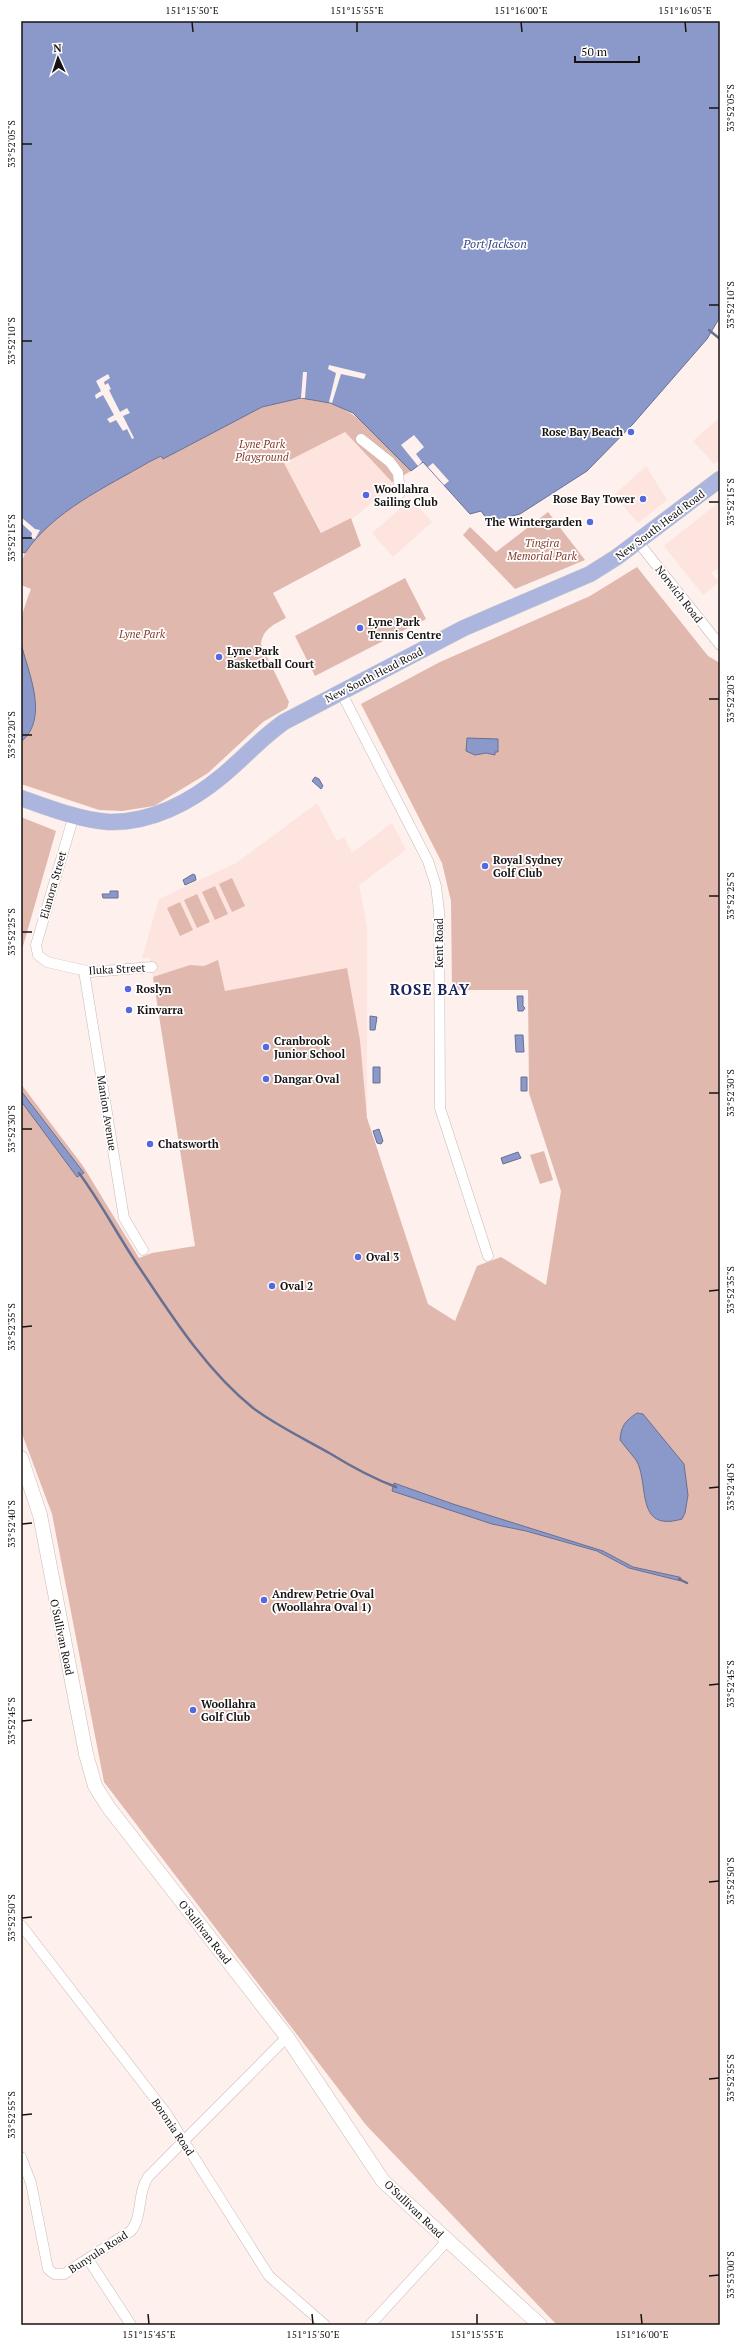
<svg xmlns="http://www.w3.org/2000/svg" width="741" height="2346" font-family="'PT Serif',serif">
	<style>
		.built { fill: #fde4de }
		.green { fill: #e1b8ae }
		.water { fill: #8b98ca; stroke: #687092 }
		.pier { fill: #fdf0ed }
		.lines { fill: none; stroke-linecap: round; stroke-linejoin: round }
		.stream { stroke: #687092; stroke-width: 2.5 }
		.street-casing { stroke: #c9bab6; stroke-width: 11 }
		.secondary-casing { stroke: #c9bab6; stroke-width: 15 }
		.primary-casing { stroke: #d1d0cf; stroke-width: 17 }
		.street { stroke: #fff; stroke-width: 10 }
		.secondary { stroke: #fff; stroke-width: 14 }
		.primary { stroke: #abb5de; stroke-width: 16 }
		.ticks { fill: none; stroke: #181211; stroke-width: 1.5 }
		.poi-dot { fill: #5668df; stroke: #fff; stroke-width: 1.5 }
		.labels { text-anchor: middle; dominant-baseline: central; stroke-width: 3.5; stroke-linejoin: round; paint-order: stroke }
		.poi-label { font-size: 11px; font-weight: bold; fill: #181211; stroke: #fff; text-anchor: start }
		.park-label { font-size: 11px; font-style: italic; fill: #853b2b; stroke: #fff }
		.street-label { font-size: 11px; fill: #181211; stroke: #fff }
		.water-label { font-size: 12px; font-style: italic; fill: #3b4887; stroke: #fff }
		.district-label { font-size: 15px; font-weight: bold; letter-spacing: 1px; fill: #1c235b; stroke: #fff }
		.neatline { fill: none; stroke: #181211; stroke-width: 1.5 }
		.ticks-label { font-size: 10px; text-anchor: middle; fill: #181211 }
	</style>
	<rect width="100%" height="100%" fill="#fdf0ed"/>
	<path class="built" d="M720 417V459L714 464 693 441Z
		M345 432 394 484 356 516 322 533 284 463Z
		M646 466 667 500 638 523 614 495Z
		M411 499 432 522 393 557 372 533Z
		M720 501V567L711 573 719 582 703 595 664 546Z
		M317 803 337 841 344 837 352 853 392 823 406 850 359 885 367 926V1118L381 1159 188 1195 150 958H142L159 899 236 863Z"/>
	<path class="green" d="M301 398C355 401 377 436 411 471L392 482 345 432 284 463 321 533 351 518 361 546 273 593 286 618C273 625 263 629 261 644L289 702 287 708 263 722 208 773 154 806 122 811 99 810 21 784V742C52 716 26 676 21 643 18 624 24 607 31 589L21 585C21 578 19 567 22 561 37 519 111 484 149 462L161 456 163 459 262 407Z
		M548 512 585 560 515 589 463 535 470 527 496 552Z
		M637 567 708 656 720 663V2325H557L366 2125 104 1782 52 1514 21 1431V1084L83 1166 139 1258 152 1253 195 1246 153 977 190 965 204 966 218 960 225 991 347 968 360 1040 367 1118 428 1304 455 1321 477 1266 501 1257 546 1285 561 1191 529 1093 528 990H452L451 901 442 863 361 704 440 662 590 596Z
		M405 578 426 619 315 676 295 636Z
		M21 817 56 831 21 953Z
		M232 878 245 906 232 912 219 884Z
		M215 886 228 914 215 920 202 892Z
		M197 894 210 922 197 928 184 900Z
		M180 902 193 930 180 936 167 908Z
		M544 1151 553 1180 540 1184 530 1155Z"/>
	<path class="water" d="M21 21H720V317L707 339 633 424 587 471 520 514 489 522 481 511 470 514 423 462 411 471 353 413 330 403 301 398 262 407 163 459 161 456 149 462C106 487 53 511 25 553L21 552Z
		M21 643C28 673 50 718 21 742Z
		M467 738 498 739V752H495V755L486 753 475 755 466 751Z
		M315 777 319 779 323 786 321 789 312 781Z
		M193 874 195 875 196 880 185 885 183 880Z
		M110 891H118V898H103L102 894H110Z
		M517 996H523V1006L525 1008 523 1011H518Z
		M370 1016 377 1017 375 1030H370Z
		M515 1035H523L524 1052H516Z
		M380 1067V1083H373V1067Z
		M521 1077H527V1091H521Z
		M21 1091 84 1173 77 1177 21 1101Z
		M379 1129 383 1141 381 1144 377 1143 373 1131Z
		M518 1152 521 1158 503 1164 501 1158Z
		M637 1413 643 1414 684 1464 688 1495 685 1513 682 1519C634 1533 650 1483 636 1460 631 1453 625 1447 620 1440 621 1426 625 1421 637 1413Z
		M394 1483 453 1504 603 1551 633 1567 679 1577 681 1578V1581L629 1568 597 1551 526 1531 492 1524 392 1491Z"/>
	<path class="pier" d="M329 365 366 374 364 379 341 374 332 403 329 402 336 373 328 369Z
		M303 372H307L305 398H301Z
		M108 374 110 378 104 382 105 385 108 383 111 389 109 390 120 412 127 408 130 413 123 416 134 438 132 439 127 429 123 431 116 420 110 423 107 419 114 415 103 395 96 399 95 395 101 391 96 381Z
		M414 435 424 447 416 454 422 462 418 466 401 445Z
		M433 463 449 481 444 485 428 467Z
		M21 517 35 529 40 530 35 539 31 538 32 533 21 523Z"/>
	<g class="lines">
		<path class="stream" d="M709 330 720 339
			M79 1173C102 1204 119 1238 141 1270 173 1318 207 1371 253 1408 277 1426 305 1439 331 1454 352 1467 372 1478 396 1487
			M679 1579 687 1583"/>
		<g class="street-casing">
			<path id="street" d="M361 439 390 462 398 473 400 493
				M638 542 720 645
				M341 692 428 861 436 886 439 911 440 1108 488 1256
				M74 815 36 945 38 955 47 962 91 972 152 967
				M84 971 124 1218 143 1250
				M21 1925 166 2113 269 2276 325 2325
				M21 2157 31 2183 48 2269 54 2274H64L131 2231C143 2216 137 2193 148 2177L287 2037
				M88 2259 131 2325
				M370 2325 447 2241"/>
		</g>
		<g class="secondary-casing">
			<path id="secondary" d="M21 1458 40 1515 86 1754 95 1786 109 1808 287 2037 383 2181 540 2325"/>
		</g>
		<g class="primary-casing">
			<path id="primary" d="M21 798C49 808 80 820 109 822 151 823 191 802 222 776 244 758 261 738 284 722L464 628 590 574 617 557 720 479"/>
		</g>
		<use href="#street" class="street"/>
		<use href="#secondary" class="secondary"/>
		<use href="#primary" class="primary"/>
	</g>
	<path class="ticks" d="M192 22 193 32M357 22V32M521 22 522 32M685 22 686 32M709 108H719M22 144H32M709 305H719M22 341H32M709 502H719M22 538H32M709 699H719M22 735H32M709 896H719M22 932H32M709 1093H719M22 1129H32M709 1291 719 1290M22 1327 32 1326M709 1488 719 1487M22 1524 32 1523M709 1685 719 1684M22 1721 32 1720M709 1882 719 1881M22 1918 32 1917M709 2079 719 2078M22 2115 32 2114M709 2276 719 2275M148 2314 149 2324M312 2314 313 2324M477 2314V2324M641 2314 642 2324"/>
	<g class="poi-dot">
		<circle cx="631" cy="432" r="4"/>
		<circle cx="366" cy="495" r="4"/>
		<circle cx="643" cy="499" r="4"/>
		<circle cx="590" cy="522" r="4"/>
		<circle cx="360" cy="628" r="4"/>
		<circle cx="219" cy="657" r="4"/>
		<circle cx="485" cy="866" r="4"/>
		<circle cx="128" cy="989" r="4"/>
		<circle cx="129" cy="1010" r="4"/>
		<circle cx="266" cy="1047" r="4"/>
		<circle cx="266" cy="1079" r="4"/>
		<circle cx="150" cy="1144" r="4"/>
		<circle cx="358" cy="1257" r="4"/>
		<circle cx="272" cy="1286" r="4"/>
		<circle cx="264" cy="1600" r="4"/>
		<circle cx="193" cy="1710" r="4"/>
	</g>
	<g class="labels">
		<g class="poi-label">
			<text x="623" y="432" text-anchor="end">Rose Bay Beach</text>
			<text x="374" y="489">Woollahra<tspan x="374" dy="13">Sailing Club</tspan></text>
			<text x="635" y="499" text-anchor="end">Rose Bay Tower</text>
			<text x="582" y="522" text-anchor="end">The Wintergarden</text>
			<text x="368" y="622">Lyne Park<tspan x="368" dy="13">Tennis Centre</tspan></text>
			<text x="227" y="651">Lyne Park<tspan x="227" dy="13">Basketball Court</tspan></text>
			<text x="493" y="860">Royal Sydney<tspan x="493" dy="13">Golf Club</tspan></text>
			<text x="136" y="989">Roslyn</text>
			<text x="137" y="1010">Kinvarra</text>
			<text x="274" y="1041">Cranbrook<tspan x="274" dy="13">Junior School</tspan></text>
			<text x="274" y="1079">Dangar Oval</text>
			<text x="158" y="1144">Chatsworth</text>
			<text x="366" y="1257">Oval 3</text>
			<text x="280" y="1286">Oval 2</text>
			<text x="272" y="1594">Andrew Petrie Oval<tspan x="272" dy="13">(Woollahra Oval 1)</tspan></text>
			<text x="201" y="1704">Woollahra<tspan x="201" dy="13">Golf Club</tspan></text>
		</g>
		<g class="park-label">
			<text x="262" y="444">Lyne Park<tspan x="262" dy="13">Playground</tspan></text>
			<text x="542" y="543">Tingira<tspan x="542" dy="13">Memorial Park</tspan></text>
			<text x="142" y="634">Lyne Park</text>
		</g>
		<g class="street-label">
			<text transform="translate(660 525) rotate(-37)">New South Head Road</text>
			<text transform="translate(679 594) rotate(52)">Norwich Road</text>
			<text transform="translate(374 675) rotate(-27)">New South Head Road</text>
			<text transform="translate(53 885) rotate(-74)">Elanora Street</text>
			<text transform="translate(439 943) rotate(-90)">Kent Road</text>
			<text transform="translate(117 969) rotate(-3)">Iluka Street</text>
			<text transform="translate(107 1113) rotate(81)">Manion Avenue</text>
			<text transform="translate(62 1637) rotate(78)">O'Sullivan Road</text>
			<text transform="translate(205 1932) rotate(52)">O'Sullivan Road</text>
			<text transform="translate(173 2127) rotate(56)">Boronia Road</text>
			<text transform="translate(414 2209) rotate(44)">O'Sullivan Road</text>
			<text transform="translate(98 2252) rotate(-33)">Bunyula Road</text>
		</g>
		<g class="water-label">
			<text x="495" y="243">Port Jackson</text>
		</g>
		<g class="district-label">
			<text x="430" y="989">ROSE BAY</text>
		</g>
	</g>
	<rect width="741" height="2346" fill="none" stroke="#ffffff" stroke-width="44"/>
	<g transform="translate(58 58) rotate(357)" stroke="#ffffff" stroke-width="3" paint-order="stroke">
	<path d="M0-3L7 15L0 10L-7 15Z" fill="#181211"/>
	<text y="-6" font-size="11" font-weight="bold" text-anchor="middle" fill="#181211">N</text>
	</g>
	<path d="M575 56v6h64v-6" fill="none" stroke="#181211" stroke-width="2"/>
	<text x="581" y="56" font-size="12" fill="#181211" stroke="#ffffff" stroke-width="3" paint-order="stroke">50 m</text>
	<rect x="22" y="22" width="697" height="2302" class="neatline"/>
	<g class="ticks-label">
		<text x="192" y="14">151°15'50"E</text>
		<text x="357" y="14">151°15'55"E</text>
		<text x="521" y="14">151°16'00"E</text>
		<text x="685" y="14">151°16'05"E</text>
		<text transform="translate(730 108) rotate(-90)" y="4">33°52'05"S</text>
		<text transform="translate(11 144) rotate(-90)" y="4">33°52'05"S</text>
		<text transform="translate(730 305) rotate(-90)" y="4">33°52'10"S</text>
		<text transform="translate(11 341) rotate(-90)" y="4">33°52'10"S</text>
		<text transform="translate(730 502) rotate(-90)" y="4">33°52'15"S</text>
		<text transform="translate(11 538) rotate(-90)" y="4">33°52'15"S</text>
		<text transform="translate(730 699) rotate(-90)" y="4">33°52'20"S</text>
		<text transform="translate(11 735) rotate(-90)" y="4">33°52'20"S</text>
		<text transform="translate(730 896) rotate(-90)" y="4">33°52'25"S</text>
		<text transform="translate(11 932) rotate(-90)" y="4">33°52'25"S</text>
		<text transform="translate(730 1093) rotate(-90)" y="4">33°52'30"S</text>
		<text transform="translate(11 1129) rotate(-90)" y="4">33°52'30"S</text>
		<text transform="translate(730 1290) rotate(-90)" y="4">33°52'35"S</text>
		<text transform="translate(11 1327) rotate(-90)" y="4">33°52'35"S</text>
		<text transform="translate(730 1487) rotate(-90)" y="4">33°52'40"S</text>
		<text transform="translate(11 1524) rotate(-90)" y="4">33°52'40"S</text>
		<text transform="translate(730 1684) rotate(-90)" y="4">33°52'45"S</text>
		<text transform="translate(11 1721) rotate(-90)" y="4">33°52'45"S</text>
		<text transform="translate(730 1881) rotate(-90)" y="4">33°52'50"S</text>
		<text transform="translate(11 1918) rotate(-90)" y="4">33°52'50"S</text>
		<text transform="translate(730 2078) rotate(-90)" y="4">33°52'55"S</text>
		<text transform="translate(11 2115) rotate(-90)" y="4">33°52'55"S</text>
		<text transform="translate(730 2275) rotate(-90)" y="4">33°53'00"S</text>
		<text x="149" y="2338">151°15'45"E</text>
		<text x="313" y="2338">151°15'50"E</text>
		<text x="477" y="2338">151°15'55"E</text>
		<text x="642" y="2338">151°16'00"E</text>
	</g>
</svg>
